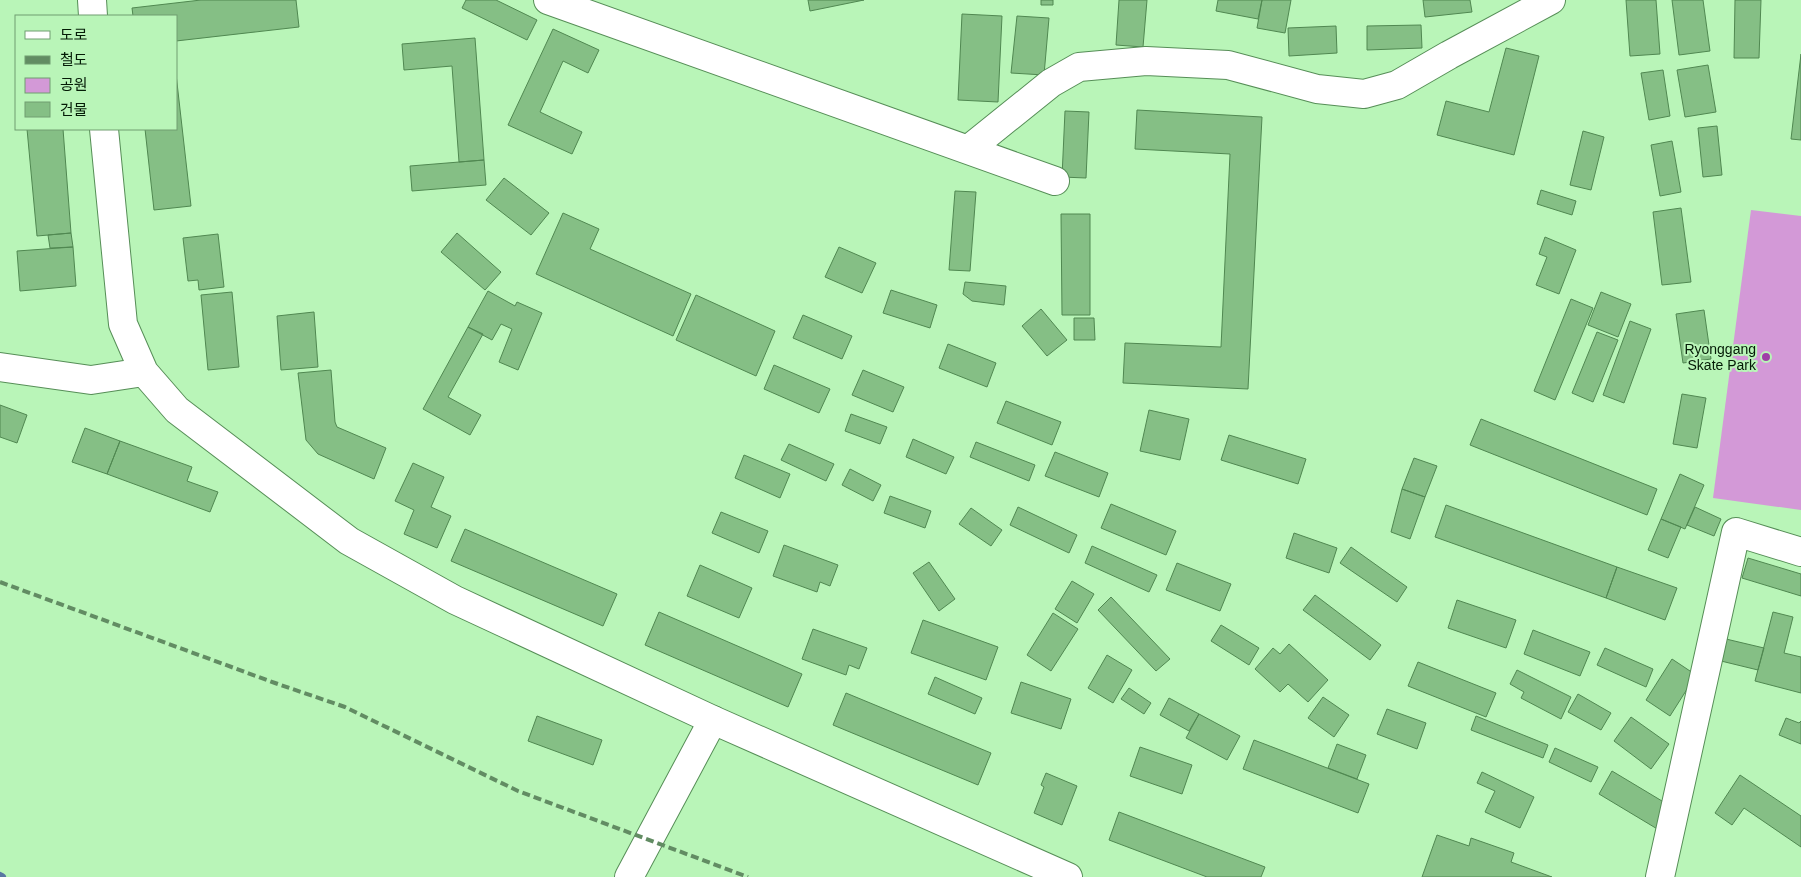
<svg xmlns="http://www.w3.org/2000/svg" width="1801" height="877" font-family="Arial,'Noto Sans KR',sans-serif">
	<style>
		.green { fill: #d399d7 }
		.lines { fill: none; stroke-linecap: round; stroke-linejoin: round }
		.stream { stroke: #5977a2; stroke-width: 8 }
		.building { fill: #85bf85; stroke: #508851 }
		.street-casing { stroke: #568e57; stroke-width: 30 }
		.secondary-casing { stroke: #568e57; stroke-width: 30 }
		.primary-casing { stroke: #568e57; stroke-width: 30 }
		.street { stroke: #fff; stroke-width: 28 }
		.secondary { stroke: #fff; stroke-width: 28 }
		.primary { stroke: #fff; stroke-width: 28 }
		.rail { stroke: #628c63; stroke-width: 4; stroke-dasharray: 8 4; stroke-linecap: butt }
		.poi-dot { fill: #9f3fa7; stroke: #b9f5b8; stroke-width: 2 }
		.labels { text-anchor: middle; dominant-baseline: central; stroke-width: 4; stroke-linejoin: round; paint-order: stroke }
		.poi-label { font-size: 14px; fill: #041b06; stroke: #b9f5b8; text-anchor: end }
	</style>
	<rect width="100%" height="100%" fill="#b9f5b8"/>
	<path class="green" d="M1751 210 1801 216V510L1713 498Z"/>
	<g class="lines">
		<path class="stream" d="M0 876 2 877"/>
	</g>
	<path class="building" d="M201 0H296L299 27 176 41V16H133L132 8Z
		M466 0H496L537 20 527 40 462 8Z
		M808 0H864L810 11Z
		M1041 0H1053V5H1041Z
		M1119 0H1147L1143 47 1116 45Z
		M1218 0H1262L1258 19 1216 11Z
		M1262 0H1291L1285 33 1257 28Z
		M1423 0H1470L1472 12 1425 17Z
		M1626 0H1656L1660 54 1630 56Z
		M1672 0H1703L1710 51 1679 55Z
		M1735 0H1761L1759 58H1734Z
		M962 14 1002 16 998 102 958 100Z
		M1017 16 1049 18 1044 75 1011 73Z
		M1421 25 1422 48 1367 50V26Z
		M1336 26 1337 53 1289 56 1288 28Z
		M553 29 599 50 588 73 563 61 540 112 582 132 572 154 508 125Z
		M475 38 484 160 459 162 452 66 404 70 402 44Z
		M1506 48 1539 56 1514 155 1437 135 1446 101 1489 112Z
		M1801 54V140L1791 139Z
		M1708 65 1716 112 1685 117 1677 70Z
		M1663 70 1670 116 1649 120 1641 73Z
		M176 74 191 206 154 210 145 129H176Z
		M1137 110 1262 117 1248 389 1123 383 1125 343 1221 347 1230 154 1135 149Z
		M1065 111 1089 112 1086 178 1062 177Z
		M1717 126 1722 175 1703 177 1698 128Z
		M27 129H63L71 233 37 236Z
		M1583 131 1604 137 1591 190 1570 185Z
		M1672 141 1681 192 1660 196 1651 145Z
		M484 160 486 185 412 191 410 166Z
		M504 178 549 213 531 235 486 200Z
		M1541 190 1576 201 1572 215 1537 204Z
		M955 191 976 192 970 271 949 270Z
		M1681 208 1691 282 1662 285 1653 212Z
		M563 213 599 229 590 249 691 294 673 336 536 274Z
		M1061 214H1090V315H1062Z
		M71 233 73 247 50 248 48 235Z
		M457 233 501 272 485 290 441 252Z
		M218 234 224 287 199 290 198 280 188 281 183 238Z
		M1545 237 1576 250 1559 294 1536 285 1547 257 1539 254Z
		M73 247 76 286 20 291 17 251Z
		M839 247 876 263 862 293 825 277Z
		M965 282 1006 286 1004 305 972 301 963 294Z
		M891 290 937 305 930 328 883 313Z
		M488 291 515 306 517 302 542 313 518 370 499 362 512 329 501 324 492 340 468 327Z
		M232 292 239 367 208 370 201 295Z
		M1601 292 1631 304 1618 337 1588 325Z
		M696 295 775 331 756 376 676 340Z
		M1571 299 1593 308 1555 400 1534 391Z
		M1041 309 1067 340 1047 356 1022 326Z
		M1704 310 1711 359 1683 363 1676 314Z
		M314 312 318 367 281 370 277 316Z
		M803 315 852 336 842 359 793 338Z
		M1074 318H1094L1095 340H1074Z
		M1630 321 1651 329 1624 403 1603 395Z
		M468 327 483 334 448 397 481 415 470 435 423 409Z
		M1597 332 1618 340 1593 402 1572 393Z
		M948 344 996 363 987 387 939 368Z
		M774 365 830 389 819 413 764 389Z
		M331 370 335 422 337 427 386 448 374 479 318 454 306 440 298 373Z
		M863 370 904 387 893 412 852 395Z
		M1682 394 1706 398 1697 448 1673 444Z
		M1006 401 1061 422 1052 445 997 423Z
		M0 405 27 415 17 443 0 437Z
		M1149 410 1189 419 1180 460 1140 451Z
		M851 414 887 427 880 444 845 431Z
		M1481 419 1657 489 1647 515 1470 445Z
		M85 428 120 441 107 474 72 462Z
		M1229 435 1306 459 1298 484 1221 460Z
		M913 439 954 457 946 474 906 457Z
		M120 441 192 467 187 481 218 492 210 512 107 474Z
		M976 442 1035 465 1029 481 970 457Z
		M789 444 834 464 826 481 781 460Z
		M1055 452 1108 473 1099 497 1045 476Z
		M744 455 790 474 780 498 735 478Z
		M1414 458 1437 466 1425 497 1402 489Z
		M413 463 444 477 431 507 451 516 437 548 404 534 414 510 395 501Z
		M850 469 881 485 873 501 842 485Z
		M1680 474 1704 485 1685 529 1661 519Z
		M1402 489 1425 497 1410 539 1391 532Z
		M890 496 931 511 925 528 884 513Z
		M1111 504 1176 531 1166 555 1101 528Z
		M1446 505 1617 567 1606 598 1435 537Z
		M1018 507 1077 535 1069 553 1010 525Z
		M1695 507 1721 519 1714 536 1687 525Z
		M971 508 1002 530 991 546 959 524Z
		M721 512 768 531 759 553 712 533Z
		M1661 519 1681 527 1668 558 1648 550Z
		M465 529 617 594 603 626 451 561Z
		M1294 533 1337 548 1329 573 1286 558Z
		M784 545 838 565 830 586 820 582 817 592 773 576Z
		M1092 546 1157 575 1149 592 1085 563Z
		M1351 547 1407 587 1397 602 1340 563Z
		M1748 558 1801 574V596L1742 578Z
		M929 562 955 599 939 611 913 573Z
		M1177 563 1231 584 1220 611 1166 590Z
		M700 565 752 588 739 618 687 596Z
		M1617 567 1677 588 1665 620 1606 598Z
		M1072 581 1094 594 1077 623 1055 609Z
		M1315 595 1381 645 1370 660 1303 610Z
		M1111 597 1170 659 1156 671 1098 610Z
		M1457 600 1516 620 1506 648 1448 628Z
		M659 612 802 674 788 707 645 645Z
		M1773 612 1793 617 1784 653 1801 657V693L1755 681Z
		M1053 613 1078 629 1051 671 1027 655Z
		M923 620 998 647 986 680 911 653Z
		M1221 625 1259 648 1249 665 1211 641Z
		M813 629 867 648 859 669 849 665 846 675 802 659Z
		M1533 630 1590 652 1580 676 1524 654Z
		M1726 639 1764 648 1758 670 1721 661Z
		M1289 644 1328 680 1308 702 1288 684 1280 692 1255 669 1273 648 1280 654Z
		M1605 648 1653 669 1646 687 1597 665Z
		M1107 655 1132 670 1113 703 1088 688Z
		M1672 659 1696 675 1670 716 1646 700Z
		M1418 662 1496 693 1486 717 1408 686Z
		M1517 670 1571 697 1561 719 1521 698 1524 692 1510 684Z
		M935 677 982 698 975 714 928 694Z
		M1021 682 1071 699 1061 729 1011 713Z
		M1129 688 1151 703 1144 714 1121 699Z
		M846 693 991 753 978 785 833 725Z
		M1578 694 1611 713 1601 730 1568 712Z
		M1323 697 1349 715 1334 737 1308 718Z
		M1169 698 1199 714 1189 731 1160 715Z
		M1387 709 1426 723 1417 749 1377 734Z
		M1199 714 1240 736 1227 760 1186 738Z
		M537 716 602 740 593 765 528 741Z
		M1476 716 1548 745 1543 758 1471 730Z
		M1631 717 1669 744 1651 769 1614 741Z
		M1786 718 1799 723 1801 721V744L1779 735Z
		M1254 740 1369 784 1358 813 1243 769Z
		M1337 744 1366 755 1357 779 1328 768Z
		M1140 747 1192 765 1182 794 1130 776Z
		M1555 748 1598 767 1591 782 1549 762Z
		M1612 771 1672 807 1659 830 1599 794Z
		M1482 772 1534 797 1520 828 1485 812 1495 791 1477 783Z
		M1046 773 1077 786 1062 825 1034 813 1044 787 1041 785Z
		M1740 775 1801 816V847L1744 808 1732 825 1715 813Z
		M1119 812 1265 867 1261 877H1207L1109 840Z
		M1437 835 1469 846 1471 838 1514 853 1511 862 1552 877H1422Z"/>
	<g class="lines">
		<g class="street-casing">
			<path id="street" d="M548 0 1055 181
				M969 149 1051 83 1079 67 1146 61 1228 65 1317 89 1364 94 1397 85 1449 55 1551 0"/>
		</g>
		<g class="secondary-casing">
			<path id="secondary" d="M92 0 93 16
				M104 129 123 324 144 372 177 410 349 541 455 600 713 720 1068 877
				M0 367 91 380 144 372
				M1660 877 1736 532 1801 552"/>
		</g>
		<g class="primary-casing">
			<path id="primary" d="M629 877 713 720"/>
		</g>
		<use href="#street" class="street"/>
		<use href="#secondary" class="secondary"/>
		<use href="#primary" class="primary"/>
		<path class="rail" d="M0 582 275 683 345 707 518 791 748 877"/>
	</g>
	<circle class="poi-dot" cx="1766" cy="357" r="5"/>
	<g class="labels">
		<g class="poi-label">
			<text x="1756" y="349">Ryonggang<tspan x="1756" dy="16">Skate Park</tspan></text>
		</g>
	</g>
	<rect x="15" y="15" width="162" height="115" fill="#b9f5b8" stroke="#719e71"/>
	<rect x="25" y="31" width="25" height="8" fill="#ffffff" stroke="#719e71"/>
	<text x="60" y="40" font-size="15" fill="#041b06">도로</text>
	<rect x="25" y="56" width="25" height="8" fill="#628c63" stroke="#719e71"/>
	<text x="60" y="65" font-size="15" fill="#041b06">철도</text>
	<rect x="25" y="78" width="25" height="15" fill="#d399d7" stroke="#719e71"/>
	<text x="60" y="90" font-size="15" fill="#041b06">공원</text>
	<rect x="25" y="102" width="25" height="15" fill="#85bf85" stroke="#719e71"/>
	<text x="60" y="115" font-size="15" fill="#041b06">건물</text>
</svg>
